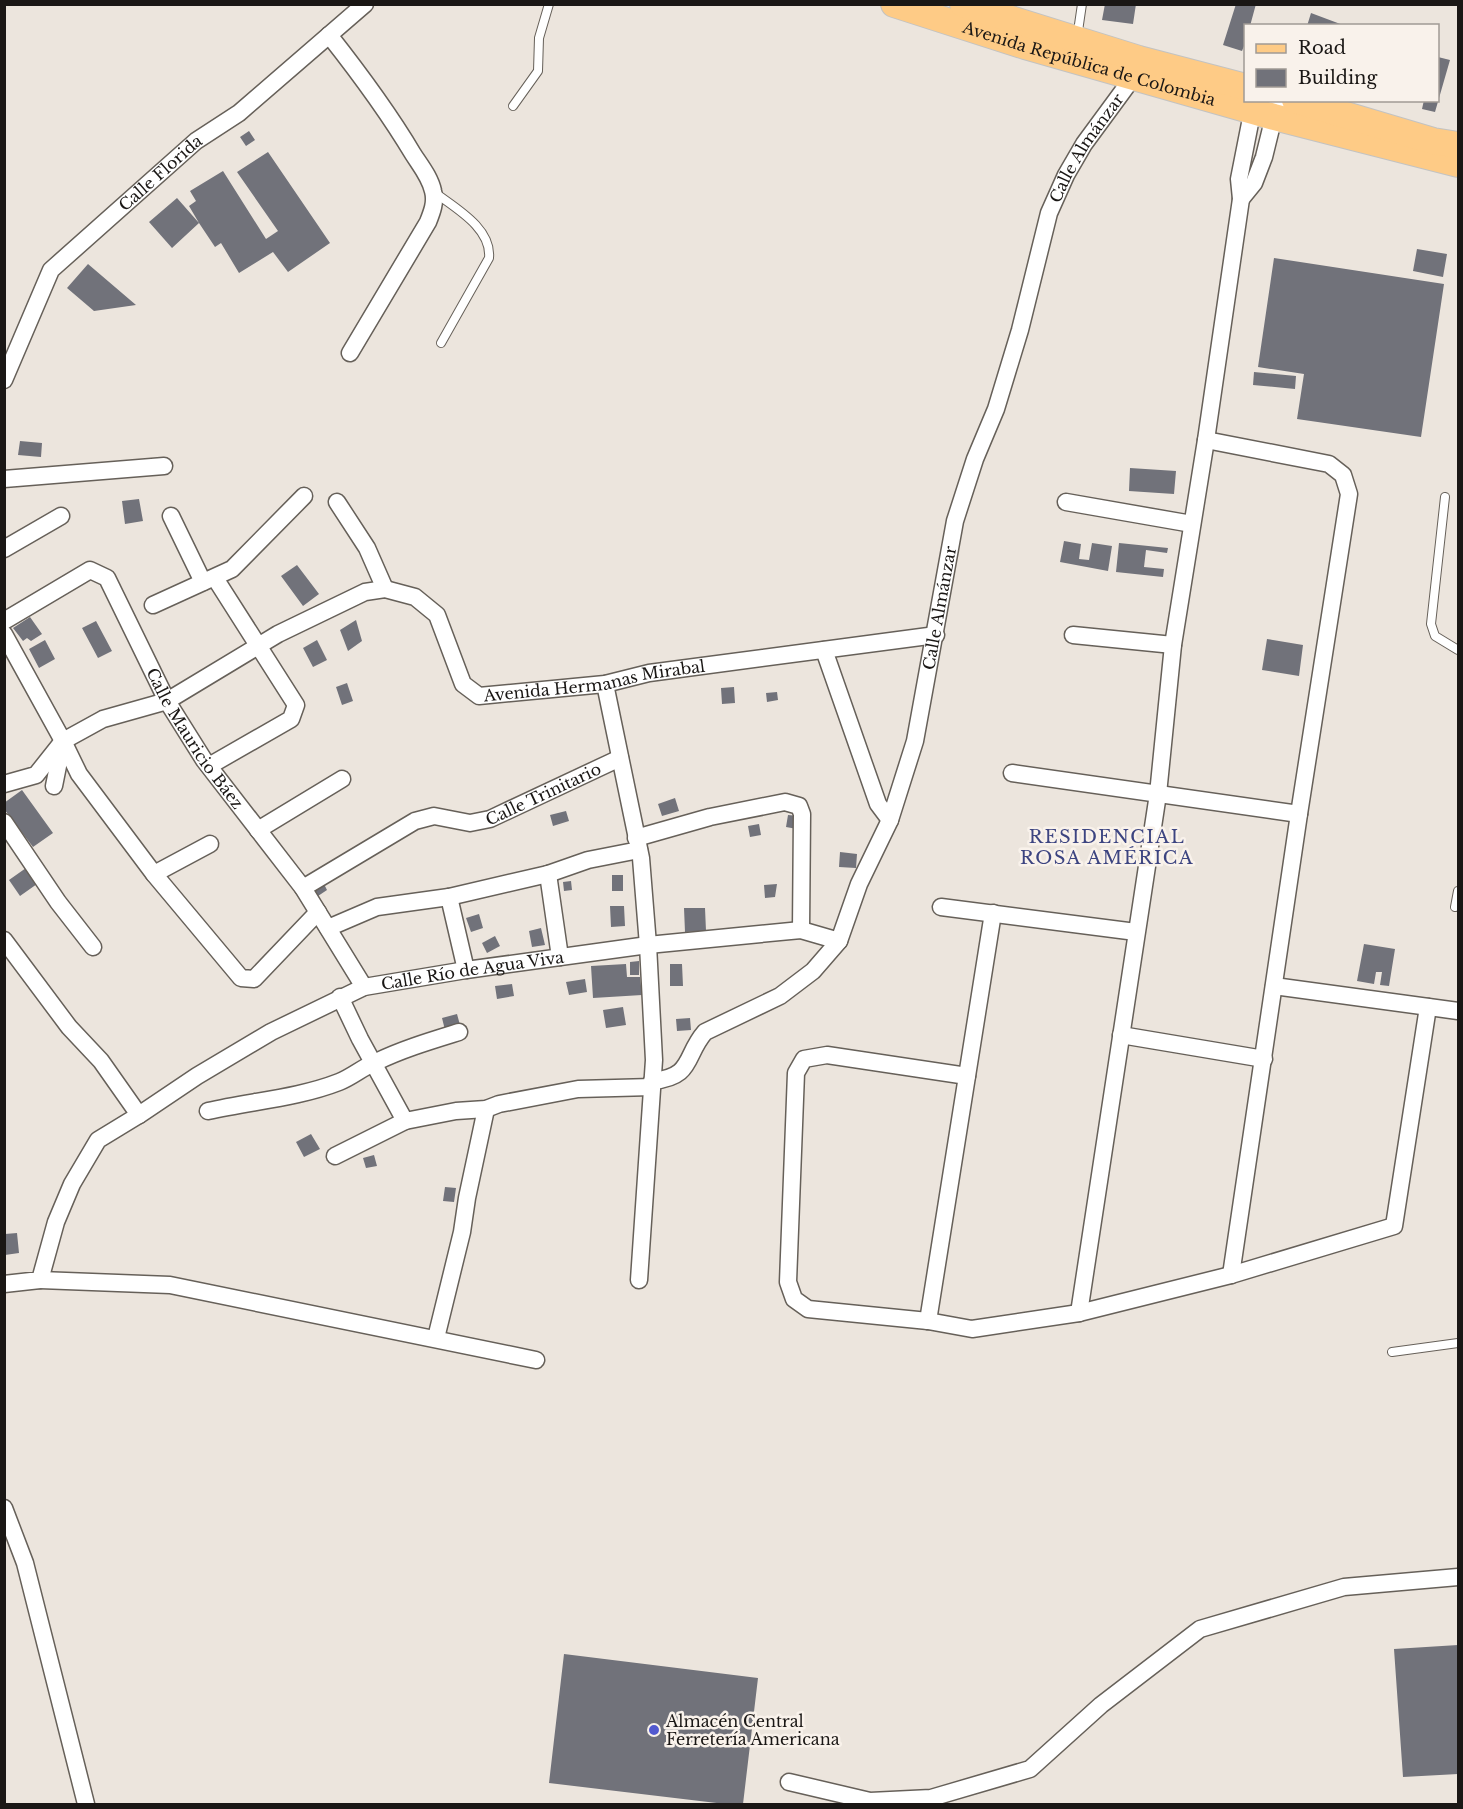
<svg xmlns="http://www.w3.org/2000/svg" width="1463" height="1809" font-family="'Libre Baskerville',serif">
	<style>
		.building { fill: #71727a }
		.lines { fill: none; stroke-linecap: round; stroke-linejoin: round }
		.lane-casing { stroke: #666059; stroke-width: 10 }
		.street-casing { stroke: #666059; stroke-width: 19 }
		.primary-casing { stroke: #c3c3c2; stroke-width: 28 }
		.lane { stroke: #fff; stroke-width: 8 }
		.street { stroke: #fff; stroke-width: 16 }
		.primary { stroke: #fecb86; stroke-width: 26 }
		.poi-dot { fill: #5259cf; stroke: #f9f2eb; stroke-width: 2 }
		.labels { text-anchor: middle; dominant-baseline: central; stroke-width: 5; stroke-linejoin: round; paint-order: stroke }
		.street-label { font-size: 16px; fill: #1a1715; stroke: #f9f2eb }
		.poi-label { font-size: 16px; fill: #1a1715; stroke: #f9f2eb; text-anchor: start }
		.neighbourhood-label { font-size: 18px; letter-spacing: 1.5px; fill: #3c4480; stroke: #f9f2eb }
	</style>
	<rect width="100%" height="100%" fill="#ece5dd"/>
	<path class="building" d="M1105 4H1136L1133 24 1102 20Z
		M1236 4H1256L1250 26H1246V41L1242 51 1223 45Z
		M1311 13 1343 25V26H1307Z
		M1438 57 1450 60 1435 112 1422 109 1424 100H1438Z
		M249 131 255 140 246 146 240 137Z
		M268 152 330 243 288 272 273 252 239 273 221 243 215 247 199 223 172 248 149 222 177 198 199 223 189 206 196 201 190 191 223 171 266 239 278 231 237 172Z
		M1417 249 1447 254 1443 277 1413 271Z
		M1274 258 1444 284 1421 437 1297 419 1304 374 1258 367Z
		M88 264 136 305 94 311 67 288Z
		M1254 372 1296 376 1295 389 1253 385Z
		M20 441 42 443 41 457 18 455Z
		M1130 468 1176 471 1174 494 1129 491Z
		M139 499 143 521 125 524 122 501Z
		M1064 541 1081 544 1079 559 1089 560 1092 543 1112 546 1108 571 1060 562Z
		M1119 543 1168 548 1167 553 1146 550 1144 567 1164 569 1163 577 1116 572Z
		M297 565 319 594 303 606 281 576Z
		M30 617 42 634 31 641 27 638 23 641 13 628Z
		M356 620 362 641 348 651 340 630Z
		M96 621 112 651 98 658 82 628Z
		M1267 639 1303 645 1299 676 1262 670Z
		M45 640 55 659 39 668 29 649Z
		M317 640 327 660 313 667 303 648Z
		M347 683 353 701 342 705 336 687Z
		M734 687 735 703 722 704 721 688Z
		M777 692 778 700 767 702 766 693Z
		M22 790 53 833 33 847 4 809V803Z
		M675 798 679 811 662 816 658 804Z
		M566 811 569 821 553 826 550 815Z
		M788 815 799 816 797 829 786 827Z
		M759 824 761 835 750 837 748 826Z
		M840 852 857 854 856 868 839 867Z
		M26 868 37 884 20 896 9 880Z
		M612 875H623V891H612Z
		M571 881 572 890 564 891 563 882Z
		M324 884 327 890 318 896 315 890Z
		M777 884 775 897 765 898 764 885Z
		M610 906H624L625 926 611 927Z
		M684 908H705L706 931 685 932Z
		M479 914 483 928 471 932 466 918Z
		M541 928 545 945 532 947 529 931Z
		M495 936 500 946 487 953 482 943Z
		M1364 944 1395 949 1389 986 1380 985 1382 972H1376L1374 984 1357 981Z
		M639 961V975H630V962Z
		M626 964 627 977H640L642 995 593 998 591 966Z
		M670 964H682L683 986H670Z
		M585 979 587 992 569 995 566 982Z
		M512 984 514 996 497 999 495 986Z
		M623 1007 626 1025 606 1028 603 1010Z
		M457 1014 460 1025 445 1030 442 1018Z
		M690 1018 691 1030 677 1031 676 1019Z
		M311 1134 320 1149 304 1157 296 1142Z
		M374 1155 377 1166 366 1168 363 1158Z
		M445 1187 456 1188 454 1202 443 1201Z
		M17 1233 19 1253 5 1255V1234Z
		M1458 1645V1774L1403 1777 1394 1649Z
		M564 1654 758 1678 743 1804H725L549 1783Z"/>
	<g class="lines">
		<g class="lane-casing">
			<path id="lane" d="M1077 38 1082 4
				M513 106 538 71 539 38 549 4
				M434 192C455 208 492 228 489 258L441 343
				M1445 497 1431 624 1435 636 1458 650
				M1455 907 1458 891
				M1392 1352 1458 1343"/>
		</g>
		<g class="street-casing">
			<g id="street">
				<path d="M329 35C359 73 388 112 413 154 420 165 430 177 433 191 436 202 432 212 428 222L350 353"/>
				<path d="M1241 199 1254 183 1264 157 1278 100"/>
				<path id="s1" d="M4 380 51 270 196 141 239 113 365 4"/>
				<path d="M1206 440 1329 464 1343 475 1349 494 1299 814 1231 1275"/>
				<path d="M4 479 164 466"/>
				<path d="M337 502 367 548 385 589"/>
				<path d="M1066 502 1192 524"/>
				<path d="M171 516 203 582"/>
				<path d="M4 549 61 516"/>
				<path d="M153 605 232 569 304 496"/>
				<path id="s2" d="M4 621 90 570 107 578 167 701 204 760 303 888 364 987"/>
				<path d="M4 634 63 741 54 786"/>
				<path d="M1073 635 1173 645"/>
				<path d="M824 650 878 804 890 820"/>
				<path d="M605 684 641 858 648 945 654 1060 639 1280"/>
				<path d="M63 741 79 774 154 874 241 978 254 979 318 912"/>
				<path d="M209 766 291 719 296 705 215 578"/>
				<path d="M1012 773 1299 814"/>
				<path id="s3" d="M4 784 36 775 63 741 103 719 167 701 278 634 365 592 385 589 415 597 437 615 463 684 479 696 605 684 649 673 936 635"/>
				<path d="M4 822 58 902 93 947"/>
				<path d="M258 830 342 779"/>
				<path d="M636 838 710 817 785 802 799 806 802 814 801 930"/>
				<path d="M154 874 210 844"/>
				<path d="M548 874 560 957"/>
				<path id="s4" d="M303 888 415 821 434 816 470 823 490 819 620 758"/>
				<path d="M449 897 466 970"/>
				<path d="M941 907 1136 932"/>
				<path d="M328 928 377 907 449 897 548 874 588 860 639 850"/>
				<path d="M4 940 69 1027 101 1061 139 1115 98 1140 72 1184 56 1222 40 1280 4 1284"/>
				<path d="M1274 986 1458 1011"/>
				<path d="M340 997 360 1039 405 1121 456 1111 486 1109 499 1104 578 1089 652 1087"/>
				<path d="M1121 1035 1264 1059"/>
				<path d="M967 1076 827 1055 804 1059 796 1073 788 1282 794 1299 808 1309 928 1321 972 1329 1079 1313 1231 1275 1394 1226 1428 1007"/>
				<path id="s5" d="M652 1081C694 1077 684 1056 705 1032L780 996 813 971 839 941 859 884 890 820 915 741 955 521 975 459 996 409 1020 330 1049 213 1066 175 1084 144 1134 76 1136 71"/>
				<path d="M208 1111C252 1101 298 1098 339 1082 352 1077 363 1067 376 1062 403 1049 430 1041 459 1032"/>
				<path id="s6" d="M139 1115 197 1076 271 1032 364 987 466 970 648 945 801 930 839 941"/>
				<path d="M335 1156 405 1121"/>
				<path d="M40 1280 170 1285 536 1360"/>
				<path d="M1079 1313 1158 794 1173 645 1206 440 1241 199 1239 179 1254 103"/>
				<path d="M928 1321 993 913"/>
				<path d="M436 1338 462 1232 467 1198 486 1109"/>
				<path d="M4 1508 25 1563 86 1804"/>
				<path d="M789 1782 870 1801 931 1798 1030 1769 1101 1705 1200 1629 1344 1587 1458 1577"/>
			</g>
		</g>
		<g class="primary-casing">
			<g id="primary">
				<path id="s7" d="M894 4 1025 46 1274 117 1458 164"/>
				<path d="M963 4 1139 59 1246 87"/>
				<path d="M1295 100 1433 141 1458 145"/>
			</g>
		</g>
		<use href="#lane" class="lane"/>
		<use href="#street" class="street"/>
		<use href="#primary" class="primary"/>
	</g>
	<circle class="poi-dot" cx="654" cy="1730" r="6"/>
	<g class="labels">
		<g class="street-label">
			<text stroke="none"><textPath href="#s7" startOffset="204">Avenida República de Colombia</textPath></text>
			<text stroke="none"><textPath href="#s5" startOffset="1077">Calle Almánzar</textPath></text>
			<text stroke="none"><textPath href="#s1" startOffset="266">Calle Florida</textPath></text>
			<text stroke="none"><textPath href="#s5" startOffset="591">Calle Almánzar</textPath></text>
			<text stroke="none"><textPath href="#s3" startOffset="705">Avenida Hermanas Mirabal</textPath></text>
			<text stroke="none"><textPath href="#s2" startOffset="302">Calle Mauricio Báez</textPath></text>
			<text stroke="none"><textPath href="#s4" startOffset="266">Calle Trinitario</textPath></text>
			<text stroke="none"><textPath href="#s6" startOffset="369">Calle Río de Agua Viva</textPath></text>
		</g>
		<g class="poi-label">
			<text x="666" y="1721">Almacén Central<tspan x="666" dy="18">Ferretería Americana</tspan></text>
		</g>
		<g class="neighbourhood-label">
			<text x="1107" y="837">RESIDENCIAL<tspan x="1107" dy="21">ROSA AMÉRICA</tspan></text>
		</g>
	</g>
	<rect width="1463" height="1809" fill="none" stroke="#1a1715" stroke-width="12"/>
	<rect x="1244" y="24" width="195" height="78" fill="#f9f2eb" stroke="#a09a95" stroke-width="1.5"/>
	<rect x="1256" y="44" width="30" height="9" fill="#fecb86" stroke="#a09a95" stroke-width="1.5"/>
	<text x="1298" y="54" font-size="18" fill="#1a1715">Road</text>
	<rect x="1256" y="69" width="30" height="18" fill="#71727a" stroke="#a09a95" stroke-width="1.5"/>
	<text x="1298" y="84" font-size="18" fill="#1a1715">Building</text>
</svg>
